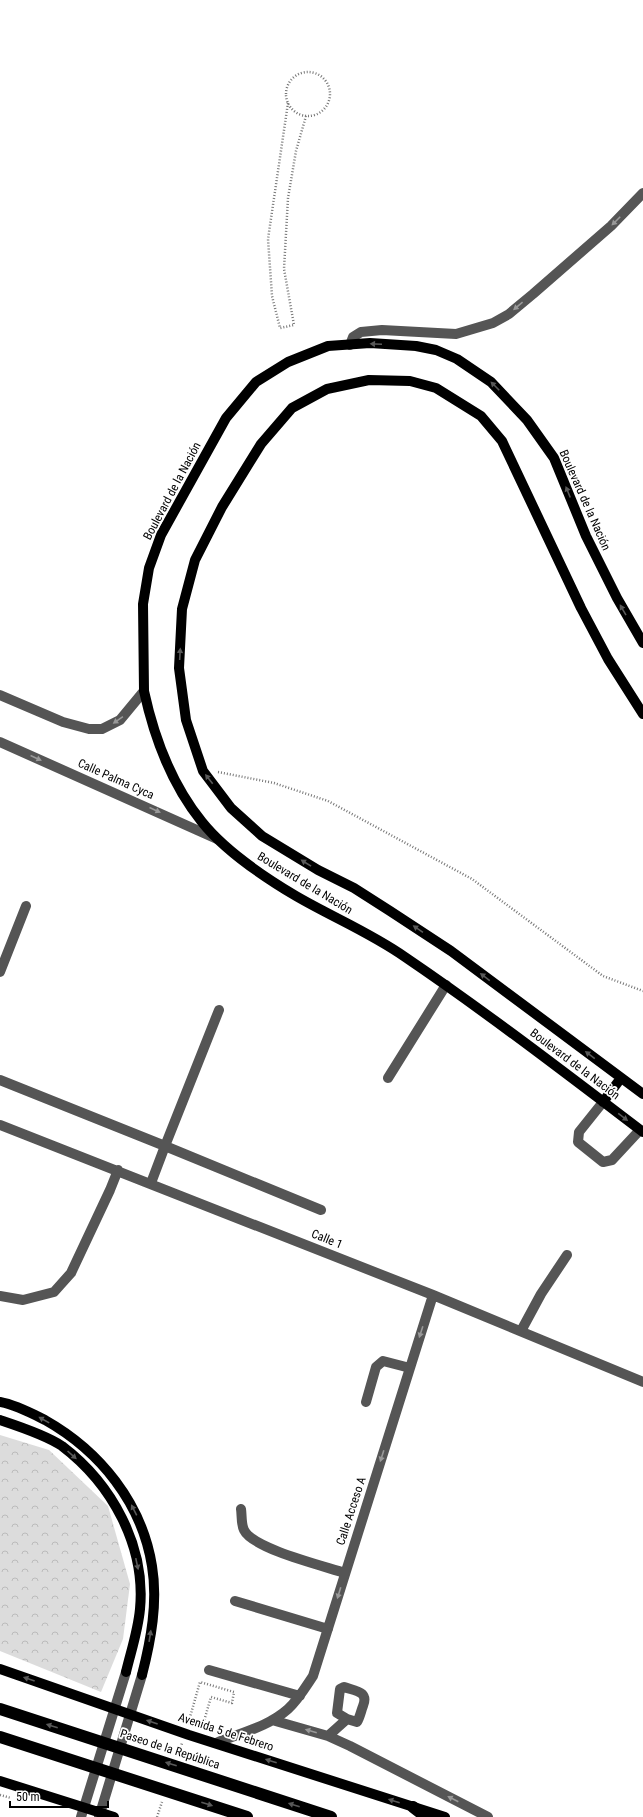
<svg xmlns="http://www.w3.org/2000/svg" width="643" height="1817" font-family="'Roboto Condensed',sans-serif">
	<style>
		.park { fill: url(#park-crowns) }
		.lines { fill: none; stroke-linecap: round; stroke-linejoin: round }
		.path { stroke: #777; stroke-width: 2.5; stroke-dasharray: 1 2; stroke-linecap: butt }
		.minor { stroke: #555; stroke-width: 10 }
		.major { stroke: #000; stroke-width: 10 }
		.highway { stroke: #000; stroke-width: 12 }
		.oneway { fill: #999 }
		.oneway2 { fill: #595959 }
		.labels { text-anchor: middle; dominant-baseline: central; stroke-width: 3.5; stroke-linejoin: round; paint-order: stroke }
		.street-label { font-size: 12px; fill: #000; stroke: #fff }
	</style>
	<defs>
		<pattern id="park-crowns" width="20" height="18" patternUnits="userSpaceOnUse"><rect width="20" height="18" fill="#dcdcdc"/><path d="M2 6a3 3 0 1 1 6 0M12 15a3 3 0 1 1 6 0" fill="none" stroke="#bbb"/></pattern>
	</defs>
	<rect width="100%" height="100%" fill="#fff"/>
	<path class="park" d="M0 1435 49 1450 108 1506 130 1584 123 1639 101 1692 0 1651Z"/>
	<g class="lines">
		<path class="path" d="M286 94a22 22 0 1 1 44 0a22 22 0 1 1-44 0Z
			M288 103 268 239 272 296 280 328 294 325 284 269 288 198 296 151 306 116
			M218 772 274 783 328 801 472 879 603 976 643 991
			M188 1724 200 1682 234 1692 232 1703 211 1697 202 1728
			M178 1756 182 1743
			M0 1795 11 1798
			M157 1817 162 1802"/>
		<path class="minor" d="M350 345 353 337 361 332 382 330 456 334 493 323 509 314 533 294 611 226 643 193
			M0 695 63 722 89 729H102L120 720 144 691
			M0 742 217 839
			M0 972 26 906
			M219 1010 165 1146 321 1210
			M388 1078 446 985
			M0 1080 165 1146 151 1183
			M603 1102 579 1132 578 1142 603 1162 612 1160 640 1130
			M0 1125 433 1295 643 1382
			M0 1296 23 1300 54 1292 71 1273 110 1190 118 1170
			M521 1331 541 1294 567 1255
			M366 1402 376 1367 383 1361 410 1368
			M241 1509C242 1515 241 1524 244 1530 253 1549 324 1566 345 1573
			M235 1601 328 1629
			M209 1670 300 1696
			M344 1687C355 1691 369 1691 363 1706 361 1711 360 1717 357 1722L347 1719 337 1713 340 1689Z
			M272 1720 328 1736 350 1746 488 1817
			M328 1736 347 1719
			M216 1743C240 1733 268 1727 288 1709 298 1700 305 1688 313 1676L433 1295
			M81 1817 126 1672
			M99 1817 142 1675"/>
		<path class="major" d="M643 643 617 598 586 536 554 458 527 420 491 382 457 359 436 350 416 346 370 343 328 346 288 362 256 382 226 418 161 535 149 568 143 604 144 691C154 737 172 785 202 822 226 852 264 877 296 896 332 917 371 933 405 957 486 1012 564 1072 643 1132
			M643 714 608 659 581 608 502 441 481 416 436 388 410 381 369 380 327 389 292 408 261 444 222 507 195 560 182 609 179 668 186 720 203 771 231 808 262 836 318 870 354 888 390 911 451 951 643 1094
			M603 1102 621 1078
			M0 1402C16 1405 31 1413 45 1420 100 1451 142 1503 152 1566 158 1602 151 1640 142 1675
			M0 1420C18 1426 46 1435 62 1446 112 1484 146 1546 140 1609 138 1631 131 1651 126 1672
			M0 1669 189 1735 445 1817
			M0 1781 114 1817"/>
		<path class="highway" d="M0 1709 331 1817
			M0 1737 247 1817
			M413 1807 426 1817"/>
	</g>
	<defs><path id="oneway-solid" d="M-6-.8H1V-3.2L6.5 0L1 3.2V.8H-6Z"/></defs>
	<g class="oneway">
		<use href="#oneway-solid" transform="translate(616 221) rotate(135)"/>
		<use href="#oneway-solid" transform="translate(518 306) rotate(140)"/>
		<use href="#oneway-solid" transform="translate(118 720) rotate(145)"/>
		<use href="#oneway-solid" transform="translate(36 758) rotate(24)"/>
		<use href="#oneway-solid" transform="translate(155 810) rotate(24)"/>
		<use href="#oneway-solid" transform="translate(421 1332) rotate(108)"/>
		<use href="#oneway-solid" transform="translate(382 1456) rotate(108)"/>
		<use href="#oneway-solid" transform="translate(339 1593) rotate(107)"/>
		<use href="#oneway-solid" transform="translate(311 1731) rotate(-164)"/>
		<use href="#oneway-solid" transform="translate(453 1799) rotate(-153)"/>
	</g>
	<g class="oneway2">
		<use href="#oneway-solid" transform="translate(376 344) rotate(-177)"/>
		<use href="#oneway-solid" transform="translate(495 386) rotate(-135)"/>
		<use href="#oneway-solid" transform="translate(568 492) rotate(-112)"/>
		<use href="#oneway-solid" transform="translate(623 610) rotate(-120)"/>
		<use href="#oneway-solid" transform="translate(180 654) rotate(-87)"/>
		<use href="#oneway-solid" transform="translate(209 779) rotate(-128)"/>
		<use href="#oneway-solid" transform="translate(306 863) rotate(-148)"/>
		<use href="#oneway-solid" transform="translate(418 929) rotate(-146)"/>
		<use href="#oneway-solid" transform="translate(485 977) rotate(-143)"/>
		<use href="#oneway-solid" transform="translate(590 1055) rotate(-143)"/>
		<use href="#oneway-solid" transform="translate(623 1117) rotate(37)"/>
		<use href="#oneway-solid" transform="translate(44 1420) rotate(-151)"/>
		<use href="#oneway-solid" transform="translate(72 1455) rotate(42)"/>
		<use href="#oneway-solid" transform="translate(134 1510) rotate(-117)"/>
		<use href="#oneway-solid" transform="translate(137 1564) rotate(78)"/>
		<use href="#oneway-solid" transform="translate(150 1636) rotate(-81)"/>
		<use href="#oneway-solid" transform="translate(29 1679) rotate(-161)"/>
		<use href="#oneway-solid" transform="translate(152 1722) rotate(-161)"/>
		<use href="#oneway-solid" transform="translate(52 1726) rotate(-163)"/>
		<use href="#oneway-solid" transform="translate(271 1761) rotate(-162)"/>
		<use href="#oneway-solid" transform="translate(171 1764) rotate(-162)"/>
		<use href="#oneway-solid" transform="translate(394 1801) rotate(-162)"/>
		<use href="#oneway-solid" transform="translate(207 1804) rotate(18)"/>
		<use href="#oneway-solid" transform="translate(294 1805) rotate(-162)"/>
	</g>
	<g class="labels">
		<g class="street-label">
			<text transform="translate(172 491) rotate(-62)">Boulevard de la Nación</text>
			<text transform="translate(585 500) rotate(66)">Boulevard de la Nación</text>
			<text transform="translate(116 779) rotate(24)">Calle Palma Cyca</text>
			<text transform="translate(305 883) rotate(31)">Boulevard de la Nación</text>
			<text transform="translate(575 1064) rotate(37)">Boulevard de la Nación</text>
			<text transform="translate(327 1239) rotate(22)">Calle 1</text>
			<text transform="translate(351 1511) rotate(-72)">Calle Acceso A</text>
			<text transform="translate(226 1732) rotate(18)">Avenida 5 de Febrero</text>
			<text transform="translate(170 1749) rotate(18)">Paseo de la República</text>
		</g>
	</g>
	<path d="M10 1801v6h98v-6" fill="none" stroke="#000000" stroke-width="2"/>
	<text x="16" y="1801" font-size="12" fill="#000000" stroke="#ffffff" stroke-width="3" paint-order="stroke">50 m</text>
</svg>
